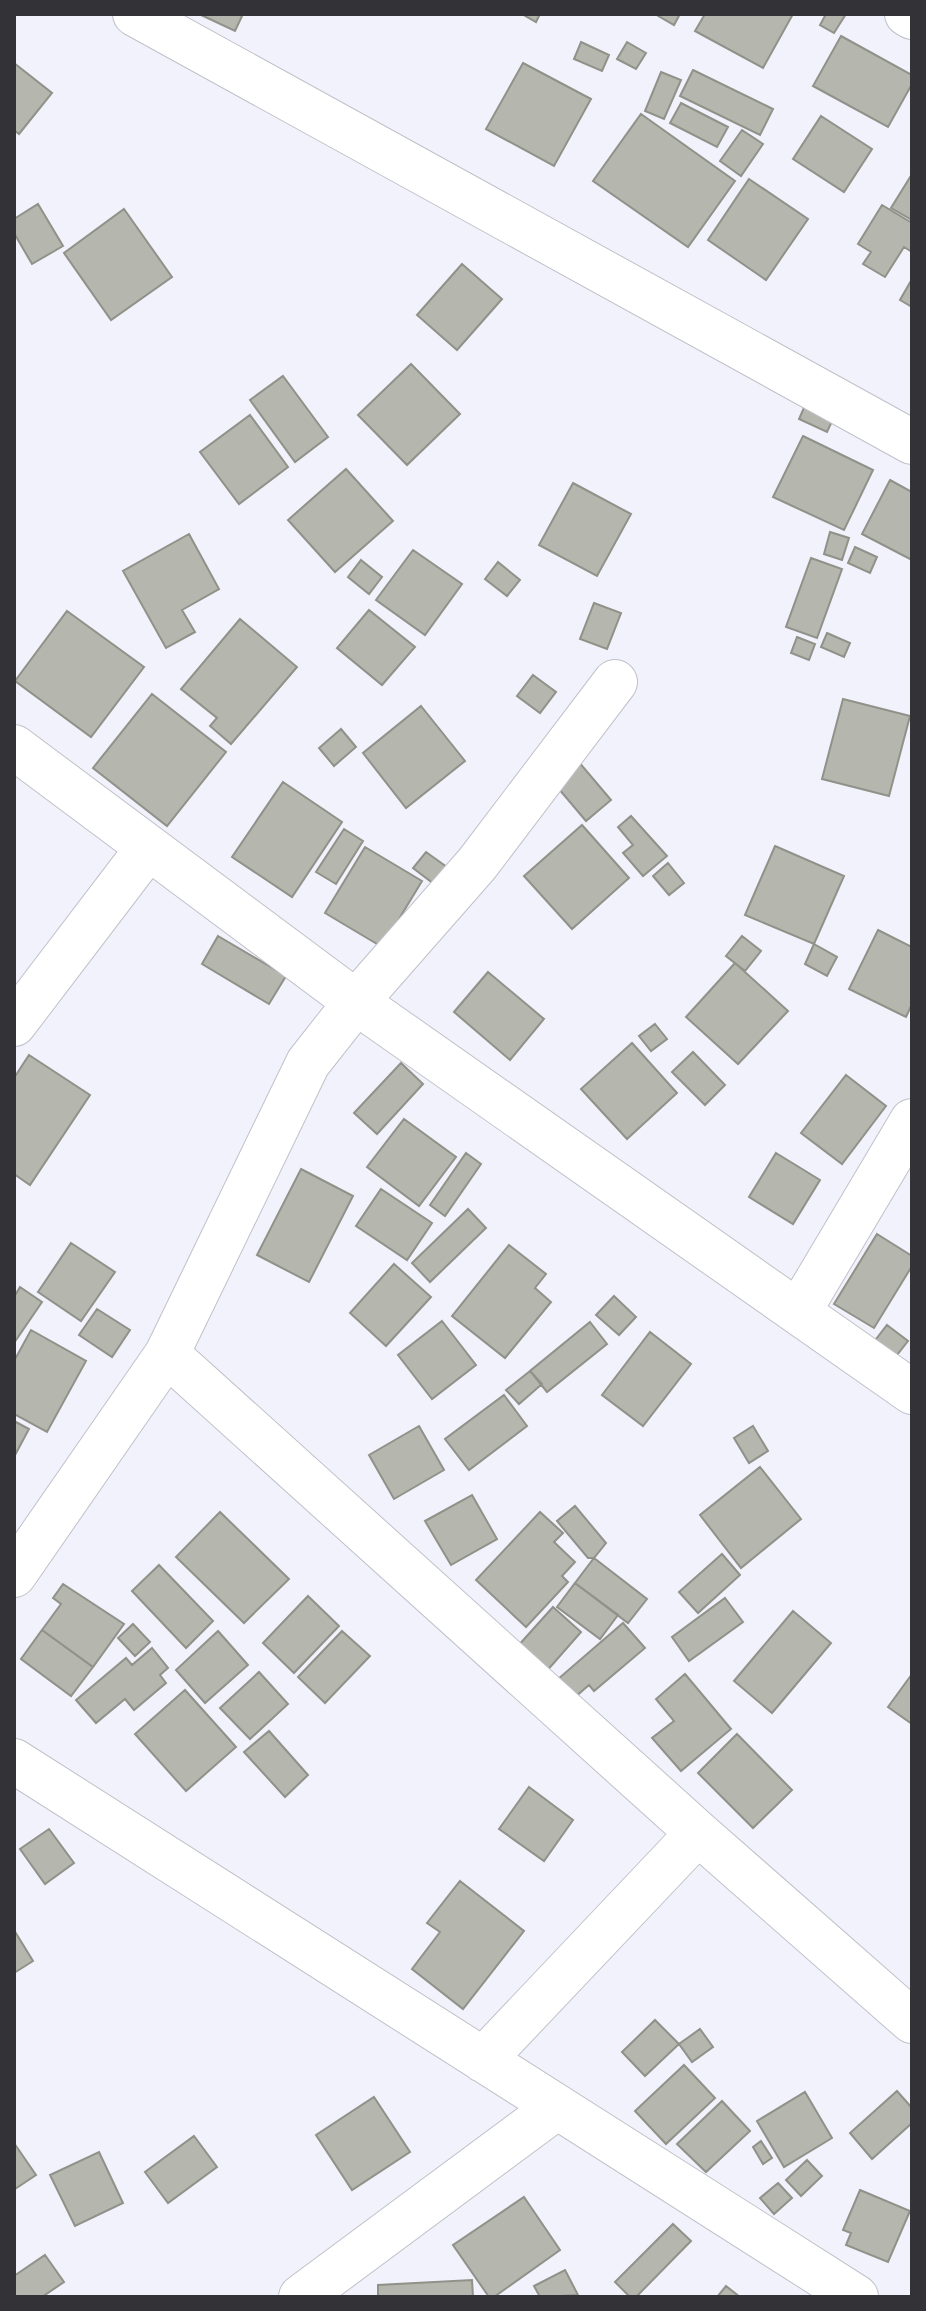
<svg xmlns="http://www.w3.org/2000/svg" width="926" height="2311" font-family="Barlow,sans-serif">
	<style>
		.building { fill: #b5b6ae; stroke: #909189; stroke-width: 2 }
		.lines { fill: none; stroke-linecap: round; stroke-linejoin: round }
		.minor-casing { stroke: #c0c1c9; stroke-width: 46 }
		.minor { stroke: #fff; stroke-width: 44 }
	</style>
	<rect width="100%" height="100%" fill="#f1f2fb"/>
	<path class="building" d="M199 14H243L235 31Z
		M522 14H540L536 22Z
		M655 14H680L674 25Z
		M705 14H793L763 68 695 31Z
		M826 14H846L834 33 820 25Z
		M841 36 912 75V84L888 127 813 86Z
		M581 42 609 55 602 71 574 59Z
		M627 42 646 53 636 69 617 59Z
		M14 63 52 93 19 134 14 130Z
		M523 63 591 99 554 166 486 129Z
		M693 70 773 109 760 135 680 96Z
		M661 72 681 80 664 119 645 111Z
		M681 103 728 127 717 147 670 123Z
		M641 114 735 181 688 247 593 181Z
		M821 116 872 149 844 192 793 159Z
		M742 130 763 144 741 176 720 161Z
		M912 174V220L891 208Z
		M749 179 808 219 766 280 708 240Z
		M38 204 63 246 32 264 14 233V219Z
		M882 205 912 223V252L904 247 885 277 863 264 871 252 858 244Z
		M124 209 172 277 111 320 64 253Z
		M462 264 502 299 457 350 417 315Z
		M912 279V307L900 300Z
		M411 364 460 414 407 465 358 415Z
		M283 376 328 437 295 462 250 400Z
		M806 403 834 417 827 432 799 419Z
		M250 415 288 467 239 504 200 452Z
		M803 436 873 470 844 530 773 497Z
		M346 469 393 521 335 572 288 520Z
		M890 480 912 492V560L862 534Z
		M573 483 631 514 597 576 539 545Z
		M830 532 849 538 842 560 824 554Z
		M189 534 219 589 182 610 195 632 166 648 123 571Z
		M855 547 877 557 870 573 848 563Z
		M413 550 462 584 425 635 376 600Z
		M811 558 842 569 817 638 786 627Z
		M361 560 382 577 369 594 348 577Z
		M498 562 520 580 507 596 485 579Z
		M594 603 621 613 607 649 580 639Z
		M369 610 415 647 382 685 337 648Z
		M67 611 144 667 91 737 15 681Z
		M240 619 297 667 231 744 210 726 217 718 181 689Z
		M827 633 850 643 844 657 821 647Z
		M797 637 815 644 809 660 791 653Z
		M533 675 556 692 540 713 517 696Z
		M152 694 226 752 167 826 93 768Z
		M843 699 910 716 889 796 822 779Z
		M421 706 465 761 406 808 363 753Z
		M341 729 356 747 334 766 319 748Z
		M578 761 611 800 586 821 553 782Z
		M283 782 342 822 292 897 232 857Z
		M631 816 667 856 643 876 623 853 633 845 618 827Z
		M582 825 629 878 572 929 524 876Z
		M344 829 363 841 336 884 316 872Z
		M775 846 844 876 814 944 745 915Z
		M365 847 422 881 382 947 325 913Z
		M426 852 451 870 438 887 413 868Z
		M668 863 684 883 669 895 653 876Z
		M878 930 912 947V1004L906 1017 849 989Z
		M218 936 286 976 269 1004 202 964Z
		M742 936 761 951 745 971 726 956Z
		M814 944 837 957 827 976 805 964Z
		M735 963 788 1011 738 1064 686 1017Z
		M488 972 544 1019 510 1060 454 1012Z
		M655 1024 667 1039 651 1051 639 1036Z
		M632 1043 677 1093 627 1139 581 1089Z
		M693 1052 725 1085 705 1105 672 1072Z
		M29 1055 90 1095 30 1185 14 1174V1078Z
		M401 1063 423 1084 377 1134 354 1113Z
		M846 1075 886 1106 842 1164 801 1133Z
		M404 1119 456 1157 419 1206 367 1167Z
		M466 1153 481 1164 445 1216 430 1205Z
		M776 1153 820 1180 793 1224 749 1197Z
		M301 1169 353 1196 309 1282 257 1255Z
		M381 1189 432 1223 407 1260 356 1226Z
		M468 1209 486 1228 430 1282 412 1263Z
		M877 1234 912 1256V1266L874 1328 834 1304Z
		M71 1243 115 1272 81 1321 38 1292Z
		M509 1245 546 1274 535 1288 551 1302 505 1358 452 1316Z
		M394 1264 431 1297 386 1346 350 1313Z
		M20 1287 42 1302 14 1343V1297Z
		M614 1296 636 1317 619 1335 596 1315Z
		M97 1309 130 1330 112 1357 79 1335Z
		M442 1321 476 1365 432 1399 398 1355Z
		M590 1322 607 1344 547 1392 530 1371Z
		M887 1325 908 1341 893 1360 873 1343Z
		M31 1330 86 1361 47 1432 14 1414V1361Z
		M650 1332 691 1364 643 1426 602 1395Z
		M530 1371 542 1384 519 1404 506 1390Z
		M504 1395 527 1426 469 1470 445 1439Z
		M14 1421 29 1429 14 1457Z
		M419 1426 444 1470 394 1499 369 1455Z
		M753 1426 768 1451 749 1463 734 1438Z
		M760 1467 801 1519 741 1568 700 1515Z
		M472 1495 497 1539 451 1565 425 1521Z
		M575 1506 606 1543 594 1558H588L557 1521Z
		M220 1512 289 1579 244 1623 176 1557Z
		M540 1512 563 1533 554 1542 575 1562 562 1576 568 1582 526 1627 476 1580Z
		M722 1554 740 1575 698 1613 679 1592Z
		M594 1558 647 1599 628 1623 575 1583Z
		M159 1565 213 1621 186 1648 132 1591Z
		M575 1583 618 1615 600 1639 557 1607Z
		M63 1584 124 1624 93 1667 42 1630 61 1604 53 1598Z
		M308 1596 339 1626 294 1673 263 1643Z
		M725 1598 743 1622 689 1661 672 1637Z
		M553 1607 581 1632 545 1673 517 1647Z
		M793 1611 831 1643 772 1713 734 1681Z
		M623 1623 645 1648 594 1691 589 1685 574 1698 558 1679Z
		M133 1624 150 1642 135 1656 118 1638Z
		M42 1630 93 1667 71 1696 21 1659Z
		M218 1631 248 1665 205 1703 176 1670Z
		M342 1631 370 1656 325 1703 298 1677Z
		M152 1648 168 1668 160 1675 166 1683 134 1710 125 1699 96 1723 76 1700 126 1658 132 1665Z
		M259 1672 288 1704 250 1739 220 1708Z
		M685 1674 731 1729 681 1771 652 1738 674 1721 656 1699Z
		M912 1674V1724L888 1707Z
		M185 1690 236 1747 186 1791 135 1734Z
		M269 1731 308 1775 285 1797 244 1752Z
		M737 1734 792 1790 753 1828 698 1773Z
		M529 1787 573 1820 544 1861 499 1829Z
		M49 1829 74 1863 45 1884 20 1849Z
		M460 1881 524 1931 463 2009 412 1969 440 1932 427 1923Z
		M14 1930 33 1961 14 1973Z
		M655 2020 679 2044 645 2076 622 2052Z
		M700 2029 713 2047 692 2062 679 2044Z
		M684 2065 715 2098 666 2144 635 2111Z
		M897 2091 912 2108V2123L872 2159 850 2133Z
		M805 2092 832 2138 784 2167 757 2121Z
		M374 2097 410 2152 352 2190 316 2135Z
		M722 2101 750 2131 706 2172 677 2144Z
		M194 2136 217 2167 168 2203 145 2172Z
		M761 2141 772 2158 763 2164 753 2147Z
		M14 2143 36 2175 15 2189 14 2188Z
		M99 2152 123 2203 75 2226 50 2175Z
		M807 2160 822 2176 801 2196 786 2180Z
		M778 2183 792 2198 774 2214 760 2198Z
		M860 2190 910 2211 888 2262 846 2245 851 2233 843 2230Z
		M524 2197 560 2250 494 2297H489L453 2245Z
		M673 2224 691 2241 636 2297H630L615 2282Z
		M45 2255 64 2282 42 2297H14V2276Z
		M565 2270 578 2295 540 2297 534 2286Z
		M472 2280 473 2297H378V2285Z
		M726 2286 740 2297H717Z"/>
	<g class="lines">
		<g class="minor-casing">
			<path id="minor" d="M135 14 912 442
				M907 14 912 17
				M14 747 356 1002 912 1392
				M14 1024 148 848
				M799 1311 912 1121
				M167 1354 698 1833 912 2021
				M14 1575 167 1354 308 1063 356 1002 477 864 615 682
				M14 1761 856 2297
				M483 2060 698 1833
				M301 2297 557 2107"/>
		</g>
		<use href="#minor" class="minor"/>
	</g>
	<rect width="926" height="2311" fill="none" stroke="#333337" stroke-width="32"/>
</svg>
